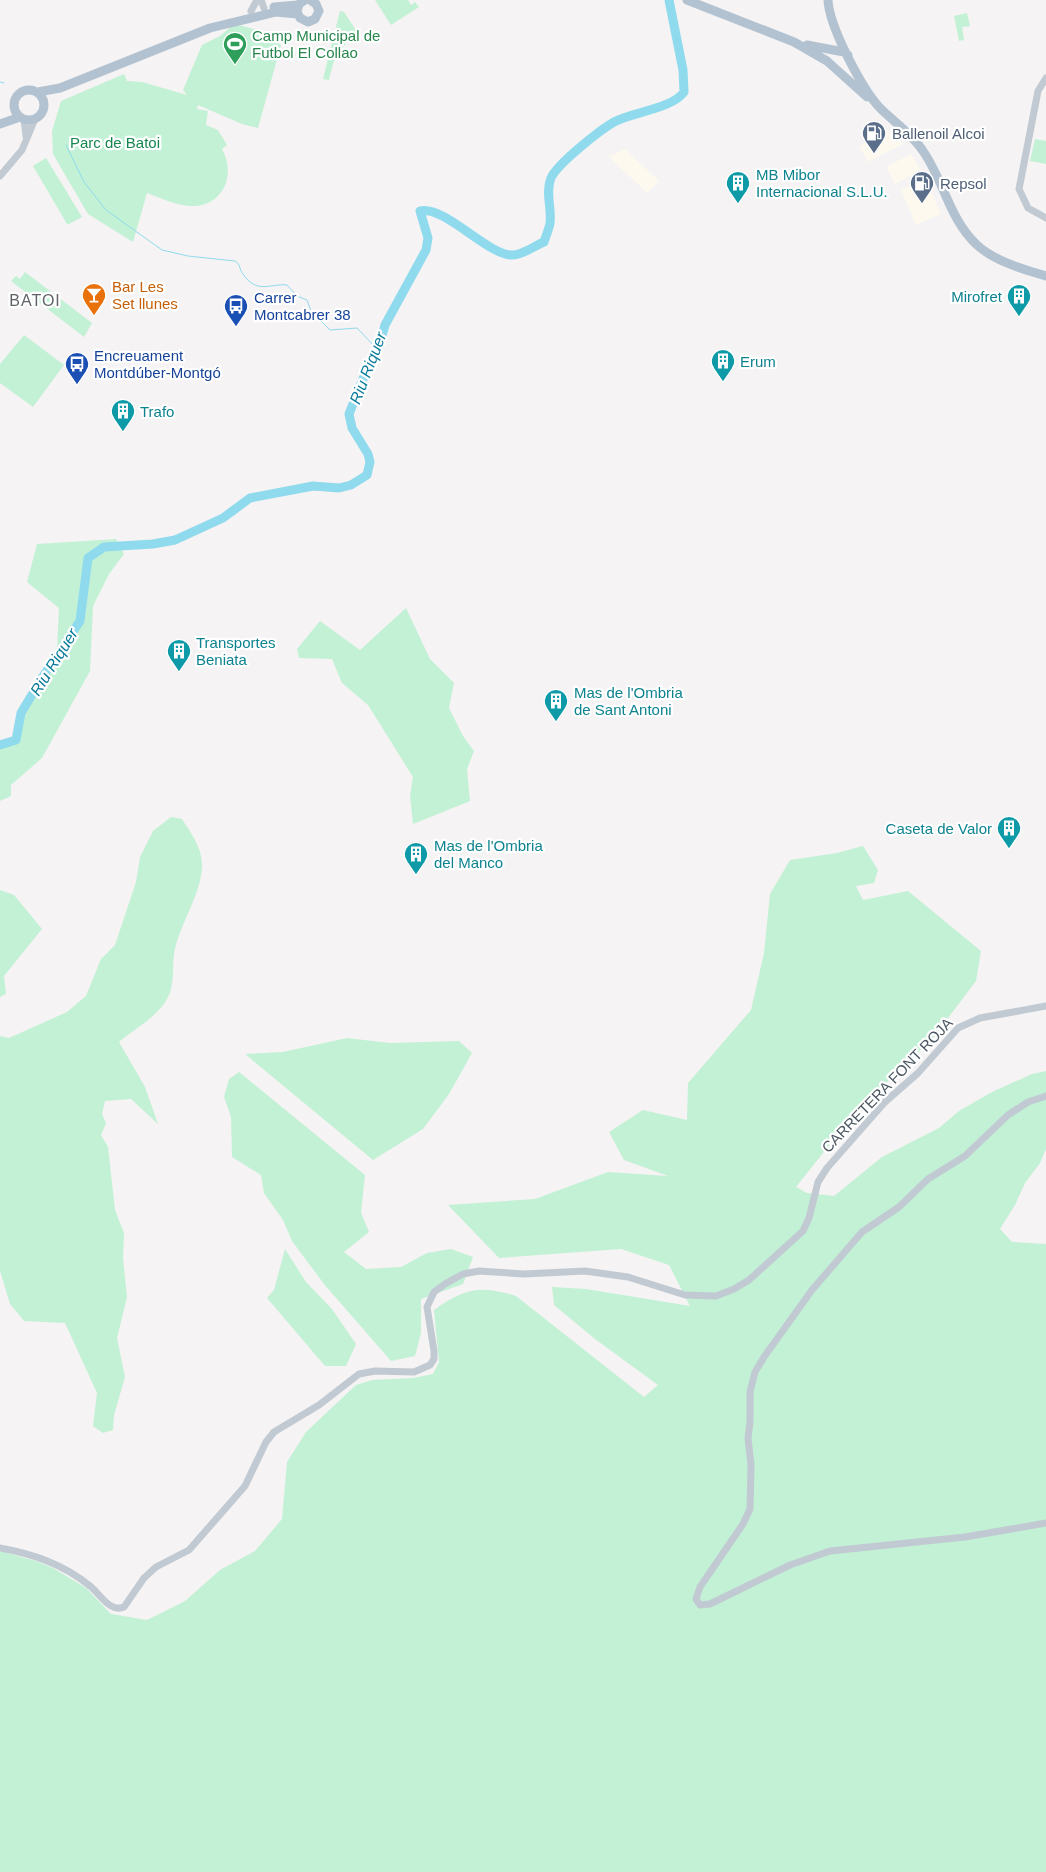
<svg xmlns="http://www.w3.org/2000/svg" width="1046" height="1872" font-family="Arial,sans-serif">
	<style>
		.commercial { fill: #fdf9ef }
		.green { fill: #c3f1d5 }
		.lines { fill: none; stroke-linecap: round; stroke-linejoin: round }
		.stream { stroke: #90daee; stroke-width: 1 }
		.river { stroke: #90daee; stroke-width: 9 }
		.minor { stroke: #c1cad2; stroke-width: 7 }
		.major { stroke: #b3c2d1; stroke-width: 9 }
		.labels { text-anchor: middle; dominant-baseline: central; stroke-width: 4.5; stroke-linejoin: round; paint-order: stroke }
		.leisure-label { font-size: 15px; fill: #27864d; stroke: #fff; text-anchor: start }
		.service-label { font-size: 15px; fill: #4e5e75; stroke: #fff; text-anchor: start }
		.park-label { font-size: 15px; fill: #17864f; stroke: #fff }
		.culture-label { font-size: 15px; fill: #0d838f; stroke: #fff; text-anchor: start }
		.food-label { font-size: 15px; fill: #c56008; stroke: #fff; text-anchor: start }
		.transit-label { font-size: 15px; fill: #164399; stroke: #fff; text-anchor: start }
		.street-label { font-size: 15px; fill: #4a5661; stroke: #fff }
		.neighbourhood-label { font-size: 16px; letter-spacing: 1px; fill: #5f6368; stroke: #fff }
		.water-label { font-size: 16px; font-style: italic; fill: #0c7c9b; stroke: #fff }
	</style>
	<rect width="100%" height="100%" fill="#f5f3f3"/>
	<path class="commercial" d="M888 130 903 144 868 162 859 146Z
		M625 149 659 181 647 193 609 157Z
		M911 154 921 170 895 184 886 167Z
		M925 178 941 214 916 225 901 190Z"/>
	<path class="green" d="M375 0H408L411 5 415 2 419 7 391 25Z
		M340 11 344 12 359 35C337 48 335 55 329 80L323 79Z
		M967 13 970 26 962 27 964 40 959 41 954 16Z
		M234 24 274 34 281 39 279 44 281 45 258 128 242 124 198 105 197 109 208 111 206 125 218 130 227 145 222 149C237 176 222 208 189 206 176 205 160 198 147 193L133 242 88 214 53 154 52 131 61 101 124 74 127 81 142 82 187 95 183 90 202 45 220 36Z
		M1035 139 1046 141V164L1030 161Z
		M46 158 82 217 69 224H67L33 166Z
		M25 272 92 323 84 337 11 281 16 276 20 279Z
		M24 335 64 365 33 407 0 383V364Z
		M116 539 124 554 109 574 93 606 90 671 42 758 11 785V796L0 801V743L11 745 20 706 57 649 59 608 27 582 37 544Z
		M406 608 430 659 454 683 449 708 463 736 474 751 467 769 470 801 413 824 410 796 413 777 368 705 342 683 332 659 299 658 297 649 320 621 360 650Z
		M171 817 182 819C191 833 203 849 202 867 201 895 179 925 174 954 172 969 175 985 167 999 157 1017 134 1029 119 1042L145 1087 158 1124 131 1099 105 1101 102 1114 106 1123 101 1135 108 1147 115 1210 124 1233 123 1258 127 1297 117 1338 125 1377 114 1415 113 1430 103 1433 93 1426 97 1393 65 1323 24 1321 10 1304 0 1271V1036L9 1038 67 1012 86 996 101 959 115 945 136 882 140 857 153 831Z
		M863 846 878 870 874 883 856 886 863 900 908 891 981 951 976 981 932 1039 854 1114 796 1187 807 1193 834 1196 882 1157 939 1128 959 1111 992 1092 1032 1074 1046 1071V1149L1040 1163 1025 1183 1015 1205 1000 1229 1012 1242 1046 1244V1872H0V1551L36 1561 53 1568 86 1588 111 1614 147 1620 185 1601 220 1570 255 1551 282 1519 287 1462 306 1432 356 1385 372 1380 413 1378 433 1374 439 1362 434 1310C465 1288 480 1285 516 1296L644 1397 658 1385 595 1339 554 1305 552 1287 586 1289 690 1306 669 1265 621 1249 499 1258 448 1205 535 1199 608 1172 668 1176 624 1160 609 1132 643 1110 687 1120 688 1083 751 1010 764 953 770 894 790 860 837 853Z
		M0 890 14 895 42 929 4 976 6 994 0 997Z
		M347 1038 390 1043 459 1041 472 1053 449 1094 423 1129 373 1160 245 1054 283 1052Z
		M239 1072 365 1175 361 1213 369 1232 344 1252 366 1269 401 1267 427 1253 451 1249 473 1257 463 1284 421 1299V1333L415 1356 391 1361 324 1284 292 1241 283 1220 264 1193 261 1175 232 1157 231 1117 224 1097 229 1079Z
		M285 1249 306 1282 332 1309 356 1344 346 1366H325L267 1298 274 1290Z"/>
	<g class="lines">
		<path class="stream" d="M0 82 4 83
			M66 145 84 182 106 210 162 250 188 256 235 261C241 265 239 269 243 274 257 295 271 283 287 285L297 296 307 300 311 311 330 330 357 328 378 350"/>
		<path class="river" d="M0 745 16 740 21 713 42 678 80 621 88 558 104 547 153 544 175 540 223 518 250 498 313 486 339 488 351 485 367 475 370 462 368 454 352 428 349 414 369 364 378 350 385 325 426 250 428 238 420 211C444 205 489 256 512 255 523 255 534 246 544 242 546 236 549 229 550 223 552 209 545 192 551 178 557 164 600 130 614 122 632 112 672 109 684 92L683 70 669 0"/>
		<path class="minor" d="M261 0 264 8
			M251 11 257 0
			M1046 78 1038 91 1019 189 1028 208 1046 218
			M24 119 26 136
			M0 176 22 150 35 119
			M1046 1096 1028 1102 1008 1115 965 1156 928 1179 899 1207 862 1232 812 1290 764 1357 755 1372 750 1392V1422L748 1438 751 1465 750 1509 743 1524 700 1587 696 1599 700 1605 710 1604 790 1565 830 1551 965 1537 1046 1523
			M0 1548C33 1554 63 1564 90 1586 100 1594 110 1613 124 1607L144 1578 156 1567 189 1550 245 1486 266 1442 274 1432 319 1405 359 1374 375 1371 414 1372 430 1365 434 1359V1351L427 1307 434 1292 445 1284 463 1274 479 1271 524 1274 585 1271 628 1277 685 1295 716 1296 734 1289 749 1280 803 1231 809 1218 818 1182 827 1168 885 1102 918 1073 958 1028 980 1018 1046 1006"/>
		<path class="major" d="M305 0 299 4 297 12 300 18 308 22 315 19 319 11 316 4 310 0
			M687 0 794 42 827 61 867 97
			M828 0C829 26 862 89 880 108 894 122 912 134 923 151 944 181 949 219 977 245 996 262 1023 269 1046 276
			M274 7 298 5
			M807 45 844 52 848 55
			M14 105a15 15 0 1 1 30 0a15 15 0 1 1-30 0Z
			M38 92 60 88 210 28 276 12 297 14
			M0 124 20 117"/>
	</g>
	<defs>
		<g id="stadium-pin" transform="scale(1.25)"><path d="M0 17L-7.5 6A9.5 9.5 0 1 1 7.5 6Z" fill="#2e9e5b" stroke="#fff"/><path d="M0-5a6.5 5 0 1 0 0 10a6.5 5 0 1 0 0-10ZM-3.5-1.8h7v3.6h-7Z" fill="#fff"/></g>
		<g id="fuel-pin" transform="scale(1.25)"><path d="M0 17L-7.5 6A9.5 9.5 0 1 1 7.5 6Z" fill="#5c6f8a" stroke="#fff"/><path d="M-5.5-6h7V0h2V4h1.3V-2.5L3-4.5l.8-.8L6-3V5H2.5V1h-1V6h-7ZM-4.2-4.7v3.2H.2V-4.7Z" fill="#fff"/></g>
		<g id="building-pin" transform="scale(1.25)"><path d="M0 17L-7.5 6A9.5 9.5 0 1 1 7.5 6Z" fill="#0f9aa8" stroke="#fff"/><path d="M-4-6H4V6H1V3H-1V6H-4ZM-2.5-4.3h1.7v1.8h-1.7ZM.8-4.3h1.7v1.8H.8ZM-2.5-1h1.7V.8h-1.7ZM.8-1h1.7V.8H.8Z" fill="#fff"/></g>
		<g id="bar-pin" transform="scale(1.25)"><path d="M0 17L-7.5 6A9.5 9.5 0 1 1 7.5 6Z" fill="#e8710a" stroke="#fff"/><path d="M-6-5H6L.8 .8V4.5H3.5V6h-7V4.5H-.8V.8Z" fill="#fff"/></g>
		<g id="bus-pin" transform="scale(1.25)"><path d="M0 17L-7.5 6A9.5 9.5 0 1 1 7.5 6Z" fill="#1a4fb4" stroke="#fff"/><path d="M-5-6H5V4H4V6H2V4H-2V6H-4V4H-5ZM-3.5-4V0h7V-4ZM-3.5 1.2v1.5H-2V1.2ZM2 1.2v1.5H3.5V1.2Z" fill="#fff"/></g>
	</defs>
	<g fill-rule="evenodd">
		<use href="#stadium-pin" x="235" y="44"/>
		<use href="#fuel-pin" x="874" y="133"/>
		<use href="#building-pin" x="738" y="183"/>
		<use href="#fuel-pin" x="922" y="183"/>
		<use href="#bar-pin" x="94" y="295"/>
		<use href="#building-pin" x="1019" y="296"/>
		<use href="#bus-pin" x="236" y="306"/>
		<use href="#building-pin" x="723" y="361"/>
		<use href="#bus-pin" x="77" y="364"/>
		<use href="#building-pin" x="123" y="411"/>
		<use href="#building-pin" x="179" y="651"/>
		<use href="#building-pin" x="556" y="701"/>
		<use href="#building-pin" x="1009" y="828"/>
		<use href="#building-pin" x="416" y="854"/>
	</g>
	<g class="labels">
		<g class="leisure-label">
			<text x="252" y="35">Camp Municipal de<tspan x="252" dy="17">Futbol El Collao</tspan></text>
		</g>
		<g class="service-label">
			<text x="892" y="133">Ballenoil Alcoi</text>
			<text x="940" y="183">Repsol</text>
		</g>
		<g class="park-label">
			<text x="115" y="142">Parc de Batoi</text>
		</g>
		<g class="culture-label">
			<text x="756" y="174">MB Mibor<tspan x="756" dy="17">Internacional S.L.U.</tspan></text>
			<text x="1002" y="296" text-anchor="end">Mirofret</text>
			<text x="740" y="361">Erum</text>
			<text x="140" y="411">Trafo</text>
			<text x="196" y="642">Transportes<tspan x="196" dy="17">Beniata</tspan></text>
			<text x="574" y="692">Mas de l'Ombria<tspan x="574" dy="17">de Sant Antoni</tspan></text>
			<text x="992" y="828" text-anchor="end">Caseta de Valor</text>
			<text x="434" y="845">Mas de l'Ombria<tspan x="434" dy="17">del Manco</tspan></text>
		</g>
		<g class="food-label">
			<text x="112" y="286">Bar Les<tspan x="112" dy="17">Set llunes</tspan></text>
		</g>
		<g class="transit-label">
			<text x="254" y="297">Carrer<tspan x="254" dy="17">Montcabrer 38</tspan></text>
			<text x="94" y="355">Encreuament<tspan x="94" dy="17">Montdúber-Montgó</tspan></text>
		</g>
		<g class="street-label">
			<text transform="translate(887 1085) rotate(-46)">CARRETERA FONT ROJA</text>
		</g>
		<g class="neighbourhood-label">
			<text x="35" y="300">BATOI</text>
		</g>
		<g class="water-label">
			<text transform="translate(368 368) rotate(-69)">Riu Riquer</text>
			<text transform="translate(54 662) rotate(-58)">Riu Riquer</text>
		</g>
	</g>
</svg>
